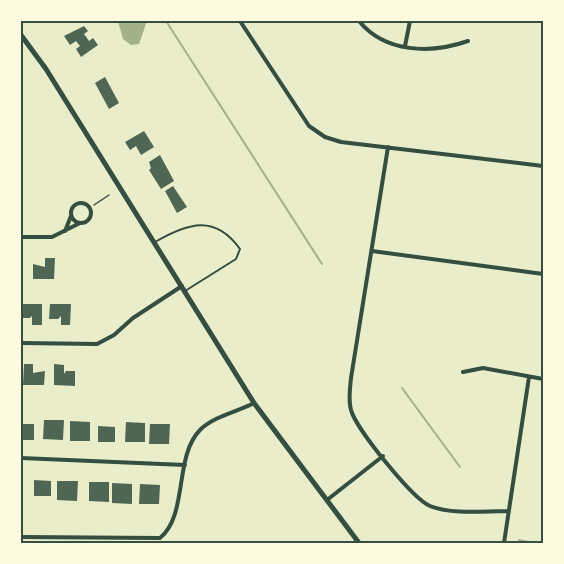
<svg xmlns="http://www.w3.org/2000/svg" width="564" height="564" font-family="Cabin,sans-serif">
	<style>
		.water { fill: #a3b18a }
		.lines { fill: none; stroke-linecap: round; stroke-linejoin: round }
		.stream { stroke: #a3b18a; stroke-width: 2 }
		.building { fill: #4f6655 }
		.path { stroke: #344e41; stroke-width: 1.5 }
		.service { stroke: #344e41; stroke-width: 2 }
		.minor { stroke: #344e41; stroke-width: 4 }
		.tertiary { stroke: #344e41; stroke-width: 5 }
		.neatline { fill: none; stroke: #344e41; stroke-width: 2 }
	</style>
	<rect width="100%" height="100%" fill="#e9edc9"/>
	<path class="water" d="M118 21H147L139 44 131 45 123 39Z"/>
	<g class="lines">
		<path class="stream" d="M166 21 322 264
			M402 388 460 467
			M519 540 533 543"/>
	</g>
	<path class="building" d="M84 26 88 31 84 34 89 41 93 38 98 45 81 57 76 49 80 46 76 41 70 45 64 36Z
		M105 77 119 103 109 109 95 83Z
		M144 131 154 147 141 155 136 146 130 150 125 142Z
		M160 155 174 181 161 189 149 170 151 168 149 162Z
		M173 186 187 207 177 213 165 191Z
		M45 258H55L54 279H33V264L45 267Z
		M21 304H42V325H32V316L30 318H21Z
		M50 304H71L70 325H61V316L58 319H49Z
		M24 364H33V373L45 371 44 385H23Z
		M54 364 64 365V374L66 371H75V386L54 385Z
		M44 420H64L63 440 43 439Z
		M70 421 90 422V441H70Z
		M126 422 145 423V442H125Z
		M21 424H34V440H21Z
		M150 424H170L169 444H149Z
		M98 426 115 427V442H98Z
		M34 480 51 481V496H34Z
		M57 481H78L77 501 57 500Z
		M89 482H109V502L89 501Z
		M112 483 132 484V504L112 503Z
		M140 484 160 485 159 504H139Z"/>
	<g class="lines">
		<path class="path" d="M94 205 109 195"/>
		<path class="service" d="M155 242C188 223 215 214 240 249L236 259 185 291"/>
		<path class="minor" d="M240 21 309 126 325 137 341 142 543 166
			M359 21C385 53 431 54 468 41
			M405 46 410 21
			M388 147 351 378C350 389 348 400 351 410 356 429 413 499 430 506 453 515 484 511 508 511
			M71 213a10 10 0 1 1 20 0a10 10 0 1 1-20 0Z
			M65 231 71 216
			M21 237H52L80 223
			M372 251 543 274
			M21 343 97 344 114 335 133 318 182 286
			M463 372 483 368 543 379
			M21 458 185 465
			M327 500 383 456
			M21 537 160 538C188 516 174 456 200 430 214 416 237 412 254 403
			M504 543 529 377"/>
		<path class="tertiary" d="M21 35 46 69 254 403 359 543"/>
	</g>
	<rect width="564" height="564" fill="none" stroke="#fefae0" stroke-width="45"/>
	<rect x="22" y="22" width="520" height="520" class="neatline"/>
</svg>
